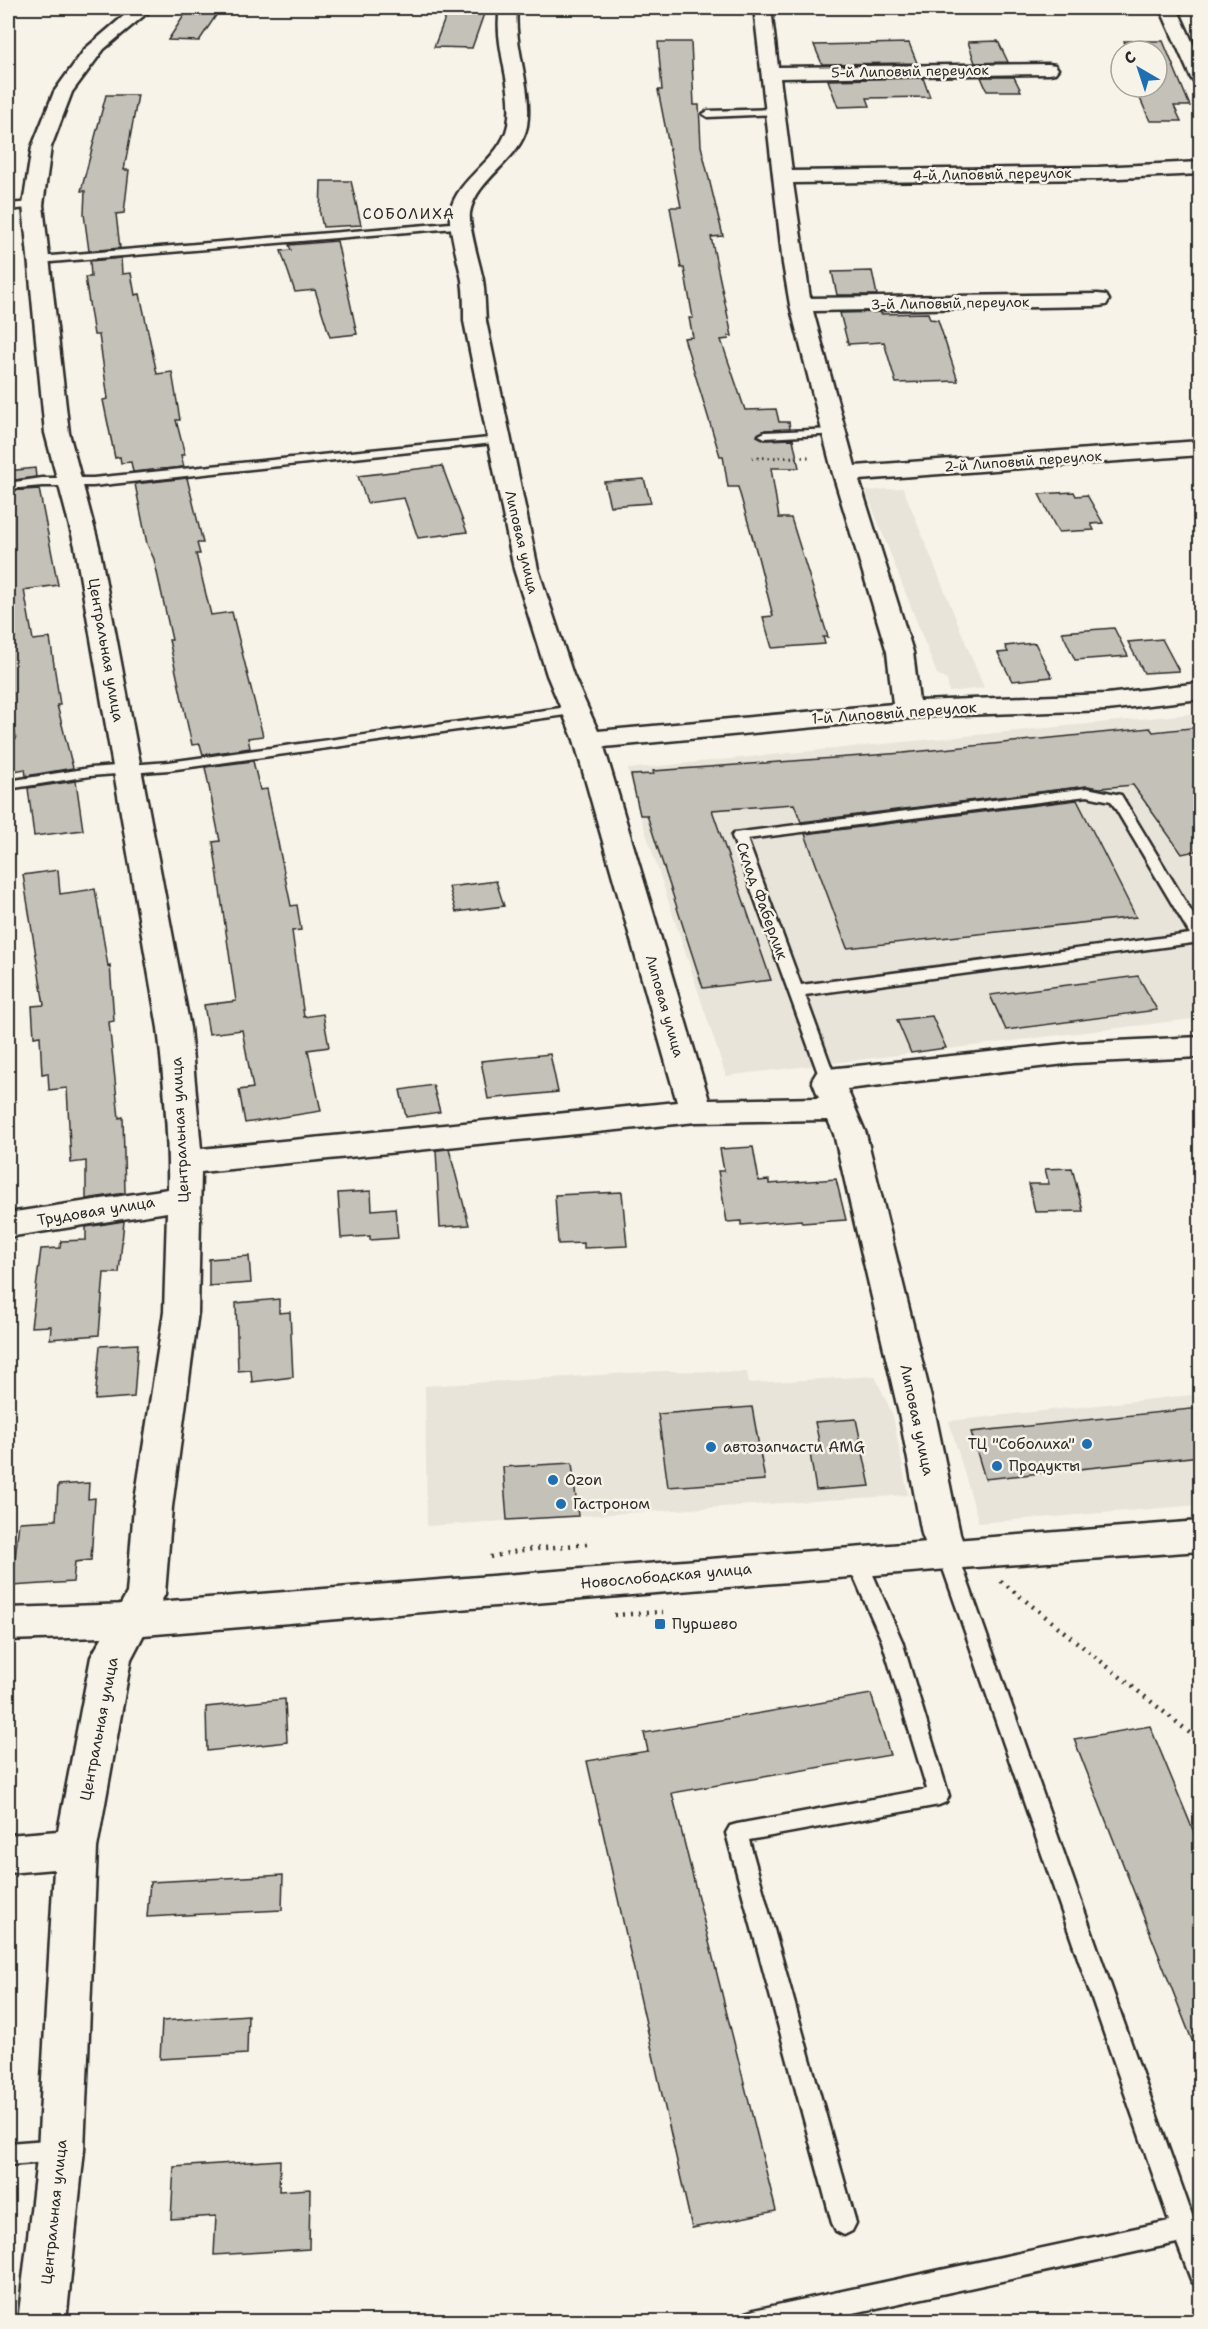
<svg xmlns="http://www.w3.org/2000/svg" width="1208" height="2329" font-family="'Shantell Sans',sans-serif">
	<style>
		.built { fill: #e8e4da }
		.building { fill: #c4c1b9; stroke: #2b2b2b; stroke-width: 1.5 }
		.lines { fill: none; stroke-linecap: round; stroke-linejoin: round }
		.service-casing { stroke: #2b2b2b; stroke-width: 5 }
		.minor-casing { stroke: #2b2b2b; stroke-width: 5 }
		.secondary-casing { stroke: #2b2b2b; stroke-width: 5 }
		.path-far1 { stroke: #2b2b2b; stroke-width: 3; stroke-dasharray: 1.5 4; stroke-linecap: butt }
		.path { stroke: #2b2b2b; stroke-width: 4.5; stroke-dasharray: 2 6; stroke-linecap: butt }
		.service { fill: #f7f3e8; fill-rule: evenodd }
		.minor { fill: #f7f3e8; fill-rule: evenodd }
		.secondary { fill: #f7f3e8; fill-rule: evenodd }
		.poi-dot { fill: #1f6fb2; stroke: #f7f3e8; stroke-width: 2 }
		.labels { text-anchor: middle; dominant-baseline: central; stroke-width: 5; stroke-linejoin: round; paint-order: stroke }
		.far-street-label { font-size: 14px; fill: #2b2b2b; stroke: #f7f3e8 }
		.far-quarter-label { font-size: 15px; letter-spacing: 1.5px; fill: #2b2b2b; stroke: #f7f3e8 }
		.street-label { font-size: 15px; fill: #2b2b2b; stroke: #f7f3e8 }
		.poi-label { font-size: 15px; fill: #2b2b2b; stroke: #f7f3e8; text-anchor: start }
	</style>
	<rect width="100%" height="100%" fill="#f7f3e8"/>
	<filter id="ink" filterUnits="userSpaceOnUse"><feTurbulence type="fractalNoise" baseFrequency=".0167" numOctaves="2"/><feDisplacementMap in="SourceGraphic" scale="12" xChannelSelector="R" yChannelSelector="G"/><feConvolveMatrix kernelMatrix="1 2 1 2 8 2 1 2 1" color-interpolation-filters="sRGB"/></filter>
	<g filter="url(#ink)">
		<path class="built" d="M903 488 984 688 949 692 947 680 937 674 866 491Z
			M1200 713V1018L726 1076 640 815 628 769Z
			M663 1371 747 1372 749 1383 875 1376 893 1416 908 1495 427 1526 425 1386Z
			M1200 1394V1505L979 1523 949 1421Z"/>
		<path class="building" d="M189 8H221L199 41 168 40Z
			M449 8H486L472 48 434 47Z
			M998 41 1008 62 975 63 968 42Z
			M1124 41H1163L1190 106H1174L1181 121H1150L1135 87H1157V51H1128Z
			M658 42H691L694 105H699L701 146 723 236 711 237 732 336H728L729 339 721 340 745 410 776 409 779 422H789L790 429 765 430 757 436 765 440 793 439 799 468H771L779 518H791L828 637H823L825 644 772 648 763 617 773 616 758 557 738 487H728L723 456H720L684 338 693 337 689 318H693L684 268H681L670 207H681L658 90H662Z
			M909 43 917 63 822 64 814 45Z
			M981 77H1014L1021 91H987Z
			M923 78 930 97 867 98 870 106 838 107 828 80Z
			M106 95H138L124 170H129L124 213 116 214 120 248 89 251 84 214 85 191H81Z
			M321 181H351L361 225 323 227 320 214Z
			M337 241 357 334 330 337 315 290 295 292 281 251 291 250 289 245Z
			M121 258 122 274 131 273 135 295 140 294 157 374 172 372 180 420H176L185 455H181L184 467 133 472 131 462 121 463 120 457 115 458 103 400 108 399 99 335H94L85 277H91L90 261Z
			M872 271 877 295H837L832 272Z
			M881 312V314L928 313 930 319 938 320 958 381 896 383 884 342 848 344 840 313Z
			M442 466 467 532 418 538 404 498 367 503 358 476Z
			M35 468 36 477 8 481V471Z
			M187 478 203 543H197L200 554H196L211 615 232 612 263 736 248 738 250 748 203 755 200 744 192 745 169 640H172L154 559 147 544 135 484Z
			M644 479 651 503 610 506 604 482Z
			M39 489 58 585 24 590 33 640 50 638 60 705H57L73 768 26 776 25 769 8 772V741L16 739 8 696V491Z
			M1074 492 1076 496 1087 495 1103 523 1091 524 1094 530 1058 532 1039 494Z
			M1114 628 1128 656 1075 660 1062 632Z
			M1162 639 1179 671 1144 673 1128 642Z
			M1035 643 1052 677 1012 681 998 653 1008 652 1005 646Z
			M1200 727V850L1182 854 1133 785 1100 788 1087 786 801 822 794 804 712 810 771 980 703 988 647 815H640L631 775 654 774 653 771 903 753 1150 728 1153 732Z
			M253 761 260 790 267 789 291 906 297 905 301 930 292 931 304 1017 323 1014 329 1047 308 1050 321 1111 245 1123 239 1090 253 1088 242 1030 209 1034 204 1005 236 1001 213 842 220 841 205 767Z
			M76 781 83 830 34 836 28 788Z
			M1077 800 1136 917 847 948 805 834Z
			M58 870 60 894 95 889 108 966 110 965 114 1021 109 1022 119 1118 123 1117 125 1193 86 1199V1161L71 1163 67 1088 49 1090 48 1073 42 1074 40 1036 34 1037 32 1006 44 1005 23 875Z
			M496 881 504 906 456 912 449 887Z
			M1138 976 1157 1010 1006 1030 990 995Z
			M932 1016 946 1048 911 1053 897 1020Z
			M550 1054 558 1092 488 1099 481 1061Z
			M433 1085 440 1112 406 1117 400 1090Z
			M753 1147 759 1181 769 1180V1184L836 1179 846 1220 802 1223 801 1220 741 1225V1221L727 1222 718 1171H724L720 1149Z
			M449 1149 469 1225 440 1227 436 1150Z
			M1072 1168 1083 1211 1035 1212 1029 1184H1049L1045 1169Z
			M371 1191 372 1210 395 1208 398 1238 370 1240V1236L341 1238 338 1193Z
			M622 1192 627 1246 584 1248V1243L558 1244 555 1195Z
			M124 1221 119 1273H104L99 1335 50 1339 51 1326 31 1327 41 1249 60 1248 61 1241 86 1240V1227Z
			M249 1256 251 1283 209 1286V1259Z
			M279 1299V1313L290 1312 293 1377 252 1382 251 1370 238 1371 236 1303Z
			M138 1344 134 1397 95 1400 100 1346Z
			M752 1407 765 1480 668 1487 658 1414Z
			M1200 1408V1456L985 1479 971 1432Z
			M856 1419 870 1486 816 1490 809 1447 820 1446 815 1422Z
			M572 1463 578 1516 507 1520 503 1467Z
			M89 1483 88 1499 95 1498 91 1560 75 1562 73 1582 12 1586 19 1522 56 1520 58 1485Z
			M871 1694 890 1755 672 1793 776 2211 692 2228 587 1761 648 1751 644 1733Z
			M285 1699 287 1742 207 1751 206 1707Z
			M1150 1726 1200 1847 1199 2058 1074 1739Z
			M283 1875 282 1910 147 1917 150 1882Z
			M248 2015 247 2054 160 2059 162 2021Z
			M280 2160 279 2191 310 2189 309 2249 214 2255 216 2216 171 2219 174 2167Z"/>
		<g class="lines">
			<g class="service-casing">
				<path id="service" d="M776 109 779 110V114L708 117 703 114 708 111Z
					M33 202 37 203V207L8 210V204Z
					M463 222 467 223V227L39 263 34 260 39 257Z
					M834 429 838 430V434L765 438 759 435 765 432Z
					M499 437 503 438V442L93 486H42L8 489V483L42 478H93Z
					M575 706 580 707 582 710 580 713 169 770 90 776 8 789V781L90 768 169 762Z
					M1087 788 1121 795 1200 926V942L805 995 836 1080 834 1084H822L732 836 734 833ZM1087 796 1111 801 1190 934 801 985 747 839Z
					M948 1546 955 1549 958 1554 1197 2229 1200 2241V2286L1192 2282 1177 2243 812 2322H742L745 2313 754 2310 1169 2221 938 1554 941 1549Z
					M857 1553 864 1556 867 1561 902 1641 949 1796 946 1802 939 1805 749 1840 856 2223 852 2231 844 2235 836 2231 832 2223 726 1833 730 1826 737 1824 927 1789 882 1641 847 1561 850 1556Z
					M60 2139 68 2142 72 2150 68 2158 60 2161 8 2165V2143Z"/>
			</g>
			<g class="minor-casing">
				<path id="minor" d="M133 8H153L104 49 72 92 51 147 43 205 69 433 99 546 190 1028 201 1149 677 1102 574 740 547 675 514 569 464 321C464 307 464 293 462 280 459 264 448 226 450 212 457 177 501 160 508 125 515 86 493 47 500 8H517C513 47 533 88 527 126 520 161 476 178 470 213 468 227 480 264 483 280 485 293 485 308 486 321L538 569 573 675 598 731 893 704 887 652 833 474 790 305 783 264 754 8H771L778 67 1049 64 1055 65 1058 69 1055 73 1049 74 780 78 792 171 1098 167 1200 162V174L1098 179 793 183 810 298 1098 294 1106 295 1109 300 1106 305 1098 306 813 311 855 466 1200 441V455L859 480 913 652 919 701 1107 694 1200 683V699L1107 710 933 716 604 747 709 1100 819 1098 812 1080 817 1072 828 1069 1074 1043 1200 1037V1057L1074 1063 847 1089 866 1134 936 1418 960 1534 967 1554 962 1565 948 1569 934 1565 922 1534 900 1418 834 1134 828 1120 696 1122 201 1172 198 1312 172 1507 165 1594 131 1659 97 1848 84 2150 66 2322H18L38 2150 54 1869 8 1873V1835L58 1831 91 1657 127 1593 134 1507 164 1312 167 1212 8 1237V1213L168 1189C169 1135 164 1081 158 1028L75 546 45 433 23 205 32 147 54 92 85 49Z
					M1160 8H1177L1200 59V83L1194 82 1191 78Z"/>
			</g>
			<g class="secondary-casing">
				<path id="secondary" d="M1200 1521V1551L948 1569 131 1636 8 1640V1608L131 1604Z"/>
			</g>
			<path class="path-far1" d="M752 458 811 457"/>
			<path class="path" d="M490 1557 523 1550 588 1544
				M1001 1581 1200 1741
				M614 1615 663 1612"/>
			<use href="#service" class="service"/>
			<use href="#minor" class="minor"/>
			<use href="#secondary" class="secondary"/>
		</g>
	</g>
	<g class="poi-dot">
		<circle cx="1087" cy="1444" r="6"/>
		<circle cx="711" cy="1447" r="6"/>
		<circle cx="997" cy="1466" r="6"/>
		<circle cx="553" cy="1480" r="6"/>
		<circle cx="561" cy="1504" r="6"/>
		<rect x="654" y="1618" width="12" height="12" rx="3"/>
	</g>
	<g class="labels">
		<g class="far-street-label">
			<text transform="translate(910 71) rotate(-1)">5-й Липовый переулок</text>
			<text transform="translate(992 174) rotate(-1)">4-й Липовый переулок</text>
			<text transform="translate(950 303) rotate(-1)">3-й Липовый переулок</text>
			<text transform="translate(1023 461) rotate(-4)">2-й Липовый переулок</text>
			<text transform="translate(522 542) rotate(77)">Липовая улица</text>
			<text transform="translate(665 1006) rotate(74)">Липовая улица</text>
		</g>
		<g class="far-quarter-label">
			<text x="409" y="214">СОБОЛИХА</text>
		</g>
		<g class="street-label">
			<text transform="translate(106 650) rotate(80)">Центральная улица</text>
			<text transform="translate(894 713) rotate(-4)">1-й Липовый переулок</text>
			<text transform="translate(762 901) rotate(70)">Склад Фаберлик</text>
			<text transform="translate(180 1130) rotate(-93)">Центральная улица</text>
			<text transform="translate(96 1211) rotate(-9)">Трудовая улица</text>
			<text transform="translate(917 1420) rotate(78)">Липовая улица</text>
			<text transform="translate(666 1576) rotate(-5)">Новослободская улица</text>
			<text transform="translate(99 1729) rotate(-79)">Центральная улица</text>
			<text transform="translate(54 2212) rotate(-84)">Центральная улица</text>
		</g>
		<g class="poi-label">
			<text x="1075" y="1444" text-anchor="end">ТЦ "Соболиха"</text>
			<text x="723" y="1447">автозапчасти AMG</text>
			<text x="1009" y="1466">Продукты</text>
			<text x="565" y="1480">Ozon</text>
			<text x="573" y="1504">Гастроном</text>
			<text x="672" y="1624">Пуршево</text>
		</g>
	</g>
	<rect width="1208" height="2329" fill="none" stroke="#f7f3e8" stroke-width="30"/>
	<rect x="15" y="15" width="1178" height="2299" fill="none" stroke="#2b2b2b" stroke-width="2" filter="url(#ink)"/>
	<g transform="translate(1139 69) rotate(321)"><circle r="28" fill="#f7f3e8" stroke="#a5a39c" stroke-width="1.5"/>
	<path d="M0-4.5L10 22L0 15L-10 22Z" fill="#1f6fb2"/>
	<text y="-9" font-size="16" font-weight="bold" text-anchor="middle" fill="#2b2b2b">С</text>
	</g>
</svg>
